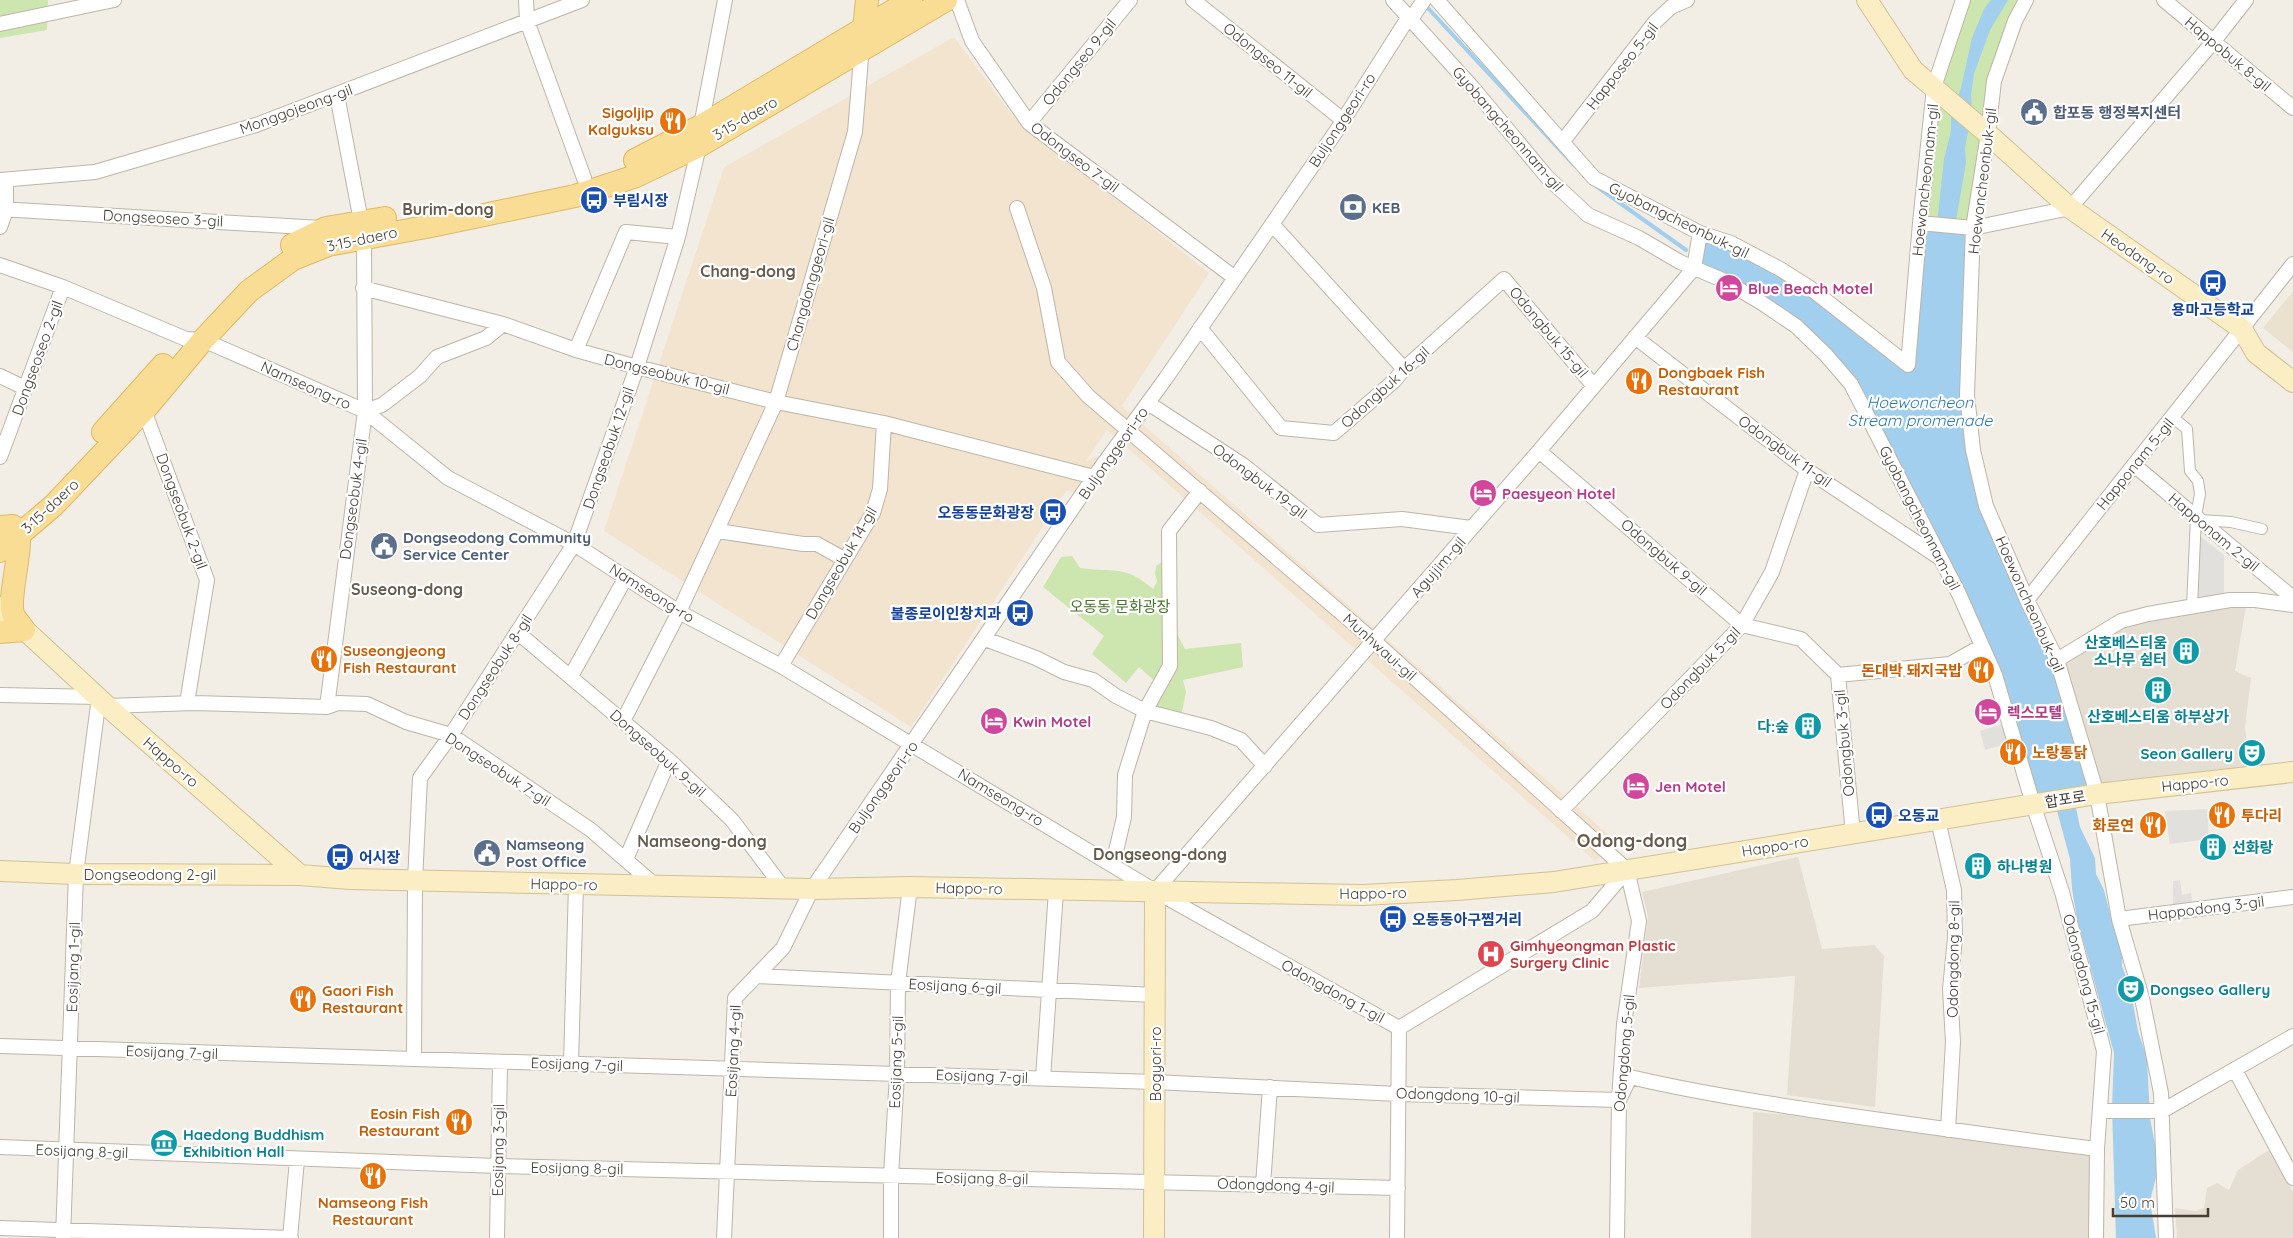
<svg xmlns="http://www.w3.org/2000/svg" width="2293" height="1238" font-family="Quicksand,'Noto Sans KR',sans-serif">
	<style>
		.residential { fill: #e5dfd3 }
		.commercial { fill: #f3e4d0 }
		.education { fill: #eae2cf }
		.green { fill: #cde5af }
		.parking { fill: #e2e0dd }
		.water { fill: #a2cfed }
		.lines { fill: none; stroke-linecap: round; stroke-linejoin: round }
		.stream { stroke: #a2cfed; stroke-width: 4 }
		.pedestrian-casing { stroke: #bdb5a8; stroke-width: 12 }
		.minor-casing { stroke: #bdb5a8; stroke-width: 16 }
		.secondary-casing { stroke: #d0c196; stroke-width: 22 }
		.primary-casing { stroke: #dfb966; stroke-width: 24 }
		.pedestrian { stroke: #fff; stroke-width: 10 }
		.minor { stroke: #fff; stroke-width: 14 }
		.secondary { stroke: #fceec4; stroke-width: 20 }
		.primary { stroke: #fadd95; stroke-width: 22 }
		.labels { text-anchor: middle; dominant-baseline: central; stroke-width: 4.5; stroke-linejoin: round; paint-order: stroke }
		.street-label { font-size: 15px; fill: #443e35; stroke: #fff }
		.food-label { font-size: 15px; font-weight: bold; fill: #c56008; stroke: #fff; text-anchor: start }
		.service-label { font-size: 15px; font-weight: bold; fill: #4e5e75; stroke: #fff; text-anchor: start }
		.transit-label { font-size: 15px; font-weight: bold; fill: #164399; stroke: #fff; text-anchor: start }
		.hotel-label { font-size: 15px; font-weight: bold; fill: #b23c85; stroke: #fff; text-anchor: start }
		.park-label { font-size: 15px; fill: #47732b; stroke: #fff }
		.culture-label { font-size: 15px; font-weight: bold; fill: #0d838f; stroke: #fff; text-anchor: start }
		.health-label { font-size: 15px; font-weight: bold; fill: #be3a42; stroke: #fff; text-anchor: start }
		.neighbourhood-label { font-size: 16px; font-weight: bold; fill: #665b4c; stroke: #fff }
		.water-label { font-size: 16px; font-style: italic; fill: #3279ab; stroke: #fff }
		.quarter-label { font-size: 18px; font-weight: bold; fill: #665b4c; stroke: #fff }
	</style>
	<rect width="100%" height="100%" fill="#f2eee5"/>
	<path class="residential" d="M2246 606 2235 671 2251 678 2245 727 2250 777 2097 785 2058 660 2121 621 2179 610Z
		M1798 857 1822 949 1874 945 1884 956 1875 1107 1787 1095 1795 976 1639 988 1648 917 1642 892Z
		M1753 1112 1815 1117 2091 1154 2090 1238H1751Z
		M2269 1150 2293 1192V1238H2177L2175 1208 2195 1211 2204 1208 2207 1188 2217 1183 2229 1190 2238 1170Z"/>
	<path class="commercial" d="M954 37 1013 116 1209 273 1122 406 1618 843 1595 861 1107 430 1086 461 1098 456 1101 460 1077 494 1067 490 911 727 604 531 724 167Z"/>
	<path class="education" d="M2293 291V352L2263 328Z"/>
	<path class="green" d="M0 0H48L47 30 0 38Z
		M1963 0H2026L2008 40 1973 228 1920 223 1934 87Z
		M1072 556 1080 568C1113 573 1125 564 1153 589L1157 581 1155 574 1156 566 1162 562 1168 565 1175 630 1185 649 1241 643 1243 667 1183 680 1186 692 1181 717 1152 709 1159 685 1139 667 1126 683 1092 654 1104 636 1043 587 1061 557Z"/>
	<path class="parking" d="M2195 532 2224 555V594L2192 602Z
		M2004 724 2010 743 1985 750 1980 731Z
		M2207 809 2209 839 2170 844 2165 811Z
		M2180 880 2182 895 2191 893 2193 906 2151 912 2153 906 2173 905V881Z"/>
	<path class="water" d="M1991 0H2008L1990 30 1974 74 1971 95 1972 110 1965 148 1966 163 1955 226 1973 228 1966 385 1986 506 2057 660 2097 794 2074 798 2080 827 2095 858 2096 874 2104 890 2115 933 2123 950 2122 966 2130 987 2138 1031 2147 1058 2150 1118 2159 1165 2150 1201 2156 1238H2116L2112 1108 2114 1053 2077 918 2072 889 2070 859 2056 807 2033 804 1995 675 1851 384 1796 326 1694 268 1700 233 1780 269 1908 364 1920 223 1937 224 1944 159 1951 131V115L1961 88 1972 38 1984 9Z"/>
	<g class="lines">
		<path class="stream" d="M1425 5 1574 165
			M1589 181 1686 250"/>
		<g class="pedestrian-casing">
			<path id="pedestrian" d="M2172 417 2187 429 2190 471 2198 481 2200 494 2196 516 2192 607
				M2200 520 2231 522 2262 529"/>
		</g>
		<g class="minor-casing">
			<path id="minor" d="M526 0 527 21 584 178
				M957 0 972 41 1029 123 1235 278
				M1193 0 1343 120
				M1393 0 1473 88 1547 177 1588 215 1639 238 1680 262 1725 281 1762 303 1796 326 1826 355 1851 384 1959 594 1995 675 2033 804 2062 892 2104 1051 2097 1149
				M1437 0 1594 178 1700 233 1731 243 1780 269 1810 288 1908 365
				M2026 0 2015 21 1994 81 1988 134 1973 228 1967 395 1973 450 1986 506 2027 600 2057 660 2097 794 2119 919 2142 998 2161 1093 2166 1238
				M2164 0 2293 108
				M0 24 114 0
				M1029 123 1130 0
				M701 126 725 0
				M1563 141 1655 22 1671 7 1687 0
				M0 180 95 172 256 125 582 0
				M1017 208 1044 288 1058 362 1088 396 1374 641 1627 870
				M0 209 321 228
				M1920 223 1973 228 2070 208 2214 41 2246 0
				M1272 224 1404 369
				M0 227 6 210V180
				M0 265 63 287 186 339 203 340 365 411 448 478 574 544 679 612 781 666 1155 891 1399 1028 1592 911 1627 870
				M363 288 503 324 576 350 637 367 776 402 884 423 1094 477
				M1200 328 1281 428 1334 433 1394 381 1404 369 1504 279 1593 385
				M1635 337 1807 470 1940 558
				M576 350 626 232 678 237
				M1908 365 1920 223 1934 87 1963 0
				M0 376 25 388
				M1148 403 1243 465 1318 525 1402 519 1471 528
				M142 405 207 580 187 703
				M365 411 382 405 420 376 437 357 486 338 503 324
				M1539 451 1742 625 1801 639 1838 675 1853 834
				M0 457 63 287
				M2134 465 2293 598
				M718 531 803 544H817L844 559
				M2027 600 2293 264
				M517 632 669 760 732 820 784 889
				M985 639 1036 658 1064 672 1093 680 1116 696 1145 711 1211 728 1241 740 1265 766
				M2057 660 2121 621 2148 614 2230 600H2255L2293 605
				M781 666 873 513 880 489 884 423
				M1838 675 1950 664 1982 646
				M571 676 626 577
				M0 695 99 697 76 874 63 1238
				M107 706 194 703 327 707 338 703 367 704 406 722 451 735 591 830 656 886
				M327 707 365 411 364 237 337 95
				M623 721 679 612 776 402 855 132 862 46
				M1561 811 1742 625 1772 572 1807 470
				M1938 820 1954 890 1955 938 1950 989 1953 1042 1948 1130
				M626 859 669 760
				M1113 864 1124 817 1125 775 1145 711 1170 666 1169 531 1200 491
				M1155 891 1539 451 1694 268 1700 233
				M2119 919 2293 897
				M756 976 1155 995
				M0 1046 1155 1082 1398 1094 1619 1100 1630 1077C1694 1092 1759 1102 1824 1112 1915 1125 2006 1138 2097 1149L2096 1238
				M414 1059 415 881 420 778 451 735 574 544 637 367 678 237 699 146
				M571 1064 576 884
				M2235 1070 2293 1178
				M1043 1078 1056 891
				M2100 1111H2162L2293 1036
				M0 1147 497 1166 1398 1188
				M1263 1185 1270 1087
				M0 1228 291 1238
				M290 1238 297 1160
				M497 1238 500 1062
				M724 1238 735 998 783 948 812 889 1094 477 1166 378 1337 130 1408 18 1411 19 1424 0
				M891 1238V1176L897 1074 898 983 910 887
				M1397 1238 1399 1028
				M1617 1238 1619 1100 1624 1024 1639 921 1627 870"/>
		</g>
		<g class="secondary-casing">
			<path id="secondary" d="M1867 0 1913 70 1988 134 2070 208 2242 329 2256 353 2293 382
				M0 607 107 706 300 875 350 879 812 889 910 887 1363 895 1457 890 1554 882 2097 794 2293 772
				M0 871 76 874 300 875
				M1154 1238 1155 891"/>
		</g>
		<g class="primary-casing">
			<path id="primary" d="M864 28 867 0
				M635 160 701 126 911 0
				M292 245 326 228 385 218
				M103 432 163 365
				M0 527 13 526
				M0 551 54 505 147 407 203 340 249 291 293 259 328 245 431 226 575 196 636 176 699 146 946 0
				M0 632 24 630C21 625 15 619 13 614 8 598 21 555 19 535"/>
		</g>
		<use href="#pedestrian" class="pedestrian"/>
		<use href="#minor" class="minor"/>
		<use href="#secondary" class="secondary"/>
		<use href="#primary" class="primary"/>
	</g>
	<defs>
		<g id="civic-disc" transform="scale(1.4375)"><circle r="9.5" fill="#5c6f8a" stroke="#fff"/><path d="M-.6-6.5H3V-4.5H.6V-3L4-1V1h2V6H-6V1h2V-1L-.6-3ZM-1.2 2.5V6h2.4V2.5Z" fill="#fff"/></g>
		<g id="restaurant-disc" transform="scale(1.4375)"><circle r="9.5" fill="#e8710a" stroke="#fff"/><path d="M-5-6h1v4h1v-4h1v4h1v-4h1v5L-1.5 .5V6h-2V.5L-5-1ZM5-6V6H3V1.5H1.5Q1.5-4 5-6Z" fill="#fff"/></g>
		<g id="bus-disc" transform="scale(1.4375)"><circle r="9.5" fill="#1a4fb4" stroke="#fff"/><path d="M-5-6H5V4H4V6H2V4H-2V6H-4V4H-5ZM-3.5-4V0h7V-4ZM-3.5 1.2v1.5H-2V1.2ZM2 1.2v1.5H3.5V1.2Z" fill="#fff"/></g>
		<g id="bank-disc" transform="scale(1.4375)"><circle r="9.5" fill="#5c6f8a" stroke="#fff"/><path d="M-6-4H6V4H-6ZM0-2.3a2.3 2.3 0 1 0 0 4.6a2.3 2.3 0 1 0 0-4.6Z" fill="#fff"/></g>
		<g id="hotel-disc" transform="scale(1.4375)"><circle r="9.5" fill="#d1479c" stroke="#fff"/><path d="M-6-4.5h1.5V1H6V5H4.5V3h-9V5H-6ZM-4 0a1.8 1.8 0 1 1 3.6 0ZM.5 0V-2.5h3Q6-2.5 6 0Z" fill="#fff"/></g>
		<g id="building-disc" transform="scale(1.4375)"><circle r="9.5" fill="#0f9aa8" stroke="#fff"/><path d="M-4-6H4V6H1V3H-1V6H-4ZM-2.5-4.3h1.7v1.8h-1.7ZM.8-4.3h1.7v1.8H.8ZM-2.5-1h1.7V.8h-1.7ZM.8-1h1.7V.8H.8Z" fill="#fff"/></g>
		<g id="theatre-disc" transform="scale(1.4375)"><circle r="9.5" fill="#0f9aa8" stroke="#fff"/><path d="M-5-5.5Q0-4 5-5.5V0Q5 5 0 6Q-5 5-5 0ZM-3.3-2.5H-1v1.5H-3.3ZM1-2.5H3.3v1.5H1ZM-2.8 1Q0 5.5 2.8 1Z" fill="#fff"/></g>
		<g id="hospital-disc" transform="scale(1.4375)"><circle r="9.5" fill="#e0444e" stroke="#fff"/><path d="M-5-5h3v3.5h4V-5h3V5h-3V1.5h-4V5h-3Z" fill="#fff"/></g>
		<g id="museum-disc" transform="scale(1.4375)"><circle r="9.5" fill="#0f9aa8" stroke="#fff"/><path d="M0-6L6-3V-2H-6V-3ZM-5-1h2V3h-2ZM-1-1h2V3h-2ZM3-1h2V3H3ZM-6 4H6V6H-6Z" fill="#fff"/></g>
	</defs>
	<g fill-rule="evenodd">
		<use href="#civic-disc" x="2034" y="112"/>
		<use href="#restaurant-disc" x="673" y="121"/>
		<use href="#bus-disc" x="594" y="200"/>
		<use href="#bank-disc" x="1353" y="207"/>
		<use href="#bus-disc" x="2213" y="283"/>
		<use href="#hotel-disc" x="1729" y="288"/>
		<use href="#restaurant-disc" x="1639" y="381"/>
		<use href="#hotel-disc" x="1483" y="493"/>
		<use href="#bus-disc" x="1053" y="512"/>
		<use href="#civic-disc" x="384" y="546"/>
		<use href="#bus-disc" x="1020" y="613"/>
		<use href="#building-disc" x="2186" y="651"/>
		<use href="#restaurant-disc" x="324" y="659"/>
		<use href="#restaurant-disc" x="1981" y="670"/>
		<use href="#building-disc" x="2158" y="690"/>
		<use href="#hotel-disc" x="1988" y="712"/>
		<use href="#hotel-disc" x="994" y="721"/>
		<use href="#building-disc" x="1808" y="726"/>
		<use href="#restaurant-disc" x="2013" y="752"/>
		<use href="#theatre-disc" x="2252" y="753"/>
		<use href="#hotel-disc" x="1636" y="786"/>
		<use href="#bus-disc" x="1879" y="815"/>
		<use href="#restaurant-disc" x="2222" y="815"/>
		<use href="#restaurant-disc" x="2153" y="825"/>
		<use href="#building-disc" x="2213" y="847"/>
		<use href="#civic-disc" x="487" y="853"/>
		<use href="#bus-disc" x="340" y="857"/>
		<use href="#building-disc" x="1978" y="866"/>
		<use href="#bus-disc" x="1393" y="919"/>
		<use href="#hospital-disc" x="1491" y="954"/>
		<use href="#theatre-disc" x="2131" y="989"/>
		<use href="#restaurant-disc" x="303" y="999"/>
		<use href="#restaurant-disc" x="459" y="1122"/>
		<use href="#museum-disc" x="164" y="1143"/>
		<use href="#restaurant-disc" x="373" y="1176"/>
	</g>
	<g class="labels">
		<g class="street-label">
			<text transform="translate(2228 54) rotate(40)">Happobuk 8-gil</text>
			<text transform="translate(1268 60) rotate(39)">Odongseo 11-gil</text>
			<text transform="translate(1079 62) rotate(-51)">Odongseo 9-gil</text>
			<text transform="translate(1622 66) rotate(-52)">Happoseo 5-gil</text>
			<text transform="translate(296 109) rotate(-20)">Monggojeong-gil</text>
			<text transform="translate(745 118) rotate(-30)">3·15-daero</text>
			<text transform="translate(1342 120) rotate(-57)">Buljonggeori-ro</text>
			<text transform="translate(1508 129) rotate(49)">Gyobangcheonnam-gil</text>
			<text transform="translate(1075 157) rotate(37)">Odongseo 7-gil</text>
			<text transform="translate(1925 180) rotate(-84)">Hoewoncheonnam-gil</text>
			<text transform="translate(1982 181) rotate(-83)">Hoewoncheonbuk-gil</text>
			<text transform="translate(163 218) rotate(3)">Dongseoseo 3-gil</text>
			<text transform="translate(1679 220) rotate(26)">Gyobangcheonbuk-gil</text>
			<text transform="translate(362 239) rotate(-12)">3·15-daero</text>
			<text transform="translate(2138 256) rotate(35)">Heodang-ro</text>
			<text transform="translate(810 284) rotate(-74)">Changdonggeori-gil</text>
			<text transform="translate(1549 332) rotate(50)">Odongbuk 15-gil</text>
			<text transform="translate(37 358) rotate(-70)">Dongseoseo 2-gil</text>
			<text transform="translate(667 374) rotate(14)">Dongseobuk 10-gil</text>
			<text transform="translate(306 385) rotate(24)">Namseong-ro</text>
			<text transform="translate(1385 387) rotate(-42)">Odongbuk 16-gil</text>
			<text transform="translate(608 448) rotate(-71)">Dongseobuk 12-gil</text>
			<text transform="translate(1785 451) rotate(36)">Odongbuk 11-gil</text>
			<text transform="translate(1113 453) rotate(-55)">Buljonggeori-ro</text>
			<text transform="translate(2135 464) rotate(-51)">Happonam 5-gil</text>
			<text transform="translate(1260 481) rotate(37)">Odongbuk 19-gil</text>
			<text transform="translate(353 499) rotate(-82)">Dongseobuk 4-gil</text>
			<text transform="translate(50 506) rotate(-43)">3·15-daero</text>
			<text transform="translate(182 511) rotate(70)">Dongseobuk 2-gil</text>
			<text transform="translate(1920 518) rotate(63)">Gyobangcheonnam-gil</text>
			<text transform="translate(2214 532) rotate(40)">Happonam 2-gil</text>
			<text transform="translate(1664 557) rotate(41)">Odongbuk 9-gil</text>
			<text transform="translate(841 563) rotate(-60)">Dongseobuk 14-gil</text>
			<text transform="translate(1438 567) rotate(-49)">Agujjim-gil</text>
			<text transform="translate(652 593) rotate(32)">Namseong-ro</text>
			<text transform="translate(2030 604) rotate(66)">Hoewoncheonbuk-gil</text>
			<text transform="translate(1380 647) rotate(42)">Munhwaui-gil</text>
			<text transform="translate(495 667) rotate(-57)">Dongseobuk 8-gil</text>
			<text transform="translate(1700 668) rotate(-46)">Odongbuk 5-gil</text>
			<text transform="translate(1844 743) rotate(-95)">Odongbuk 3-gil</text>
			<text transform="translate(658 753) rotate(42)">Dongseobuk 9-gil</text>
			<text transform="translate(171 762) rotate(41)">Happo-ro</text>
			<text transform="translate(498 769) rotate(33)">Dongseobuk 7-gil</text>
			<text transform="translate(2195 783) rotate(-6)">Happo-ro</text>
			<text transform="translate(883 787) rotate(-55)">Buljonggeori-ro</text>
			<text transform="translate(1001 797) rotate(31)">Namseong-ro</text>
			<text transform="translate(2065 799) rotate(-9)">합포로</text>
			<text transform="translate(1775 846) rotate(-9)">Happo-ro</text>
			<text x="150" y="874">Dongseodong 2-gil</text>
			<text transform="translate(564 884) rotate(1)">Happo-ro</text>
			<text transform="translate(969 888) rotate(1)">Happo-ro</text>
			<text transform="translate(1373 893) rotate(-1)">Happo-ro</text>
			<text transform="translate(2206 908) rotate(-7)">Happodong 3-gil</text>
			<text transform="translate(1953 959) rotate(-89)">Odongdong 8-gil</text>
			<text transform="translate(73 967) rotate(-88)">Eosijang 1-gil</text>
			<text transform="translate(2084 974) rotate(75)">Odongdong 15-gil</text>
			<text transform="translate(955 986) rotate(3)">Eosijang 6-gil</text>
			<text transform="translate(1333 991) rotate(29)">Odongdong 1-gil</text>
			<text transform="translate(733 1051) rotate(-87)">Eosijang 4-gil</text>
			<text transform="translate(172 1052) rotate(2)">Eosijang 7-gil</text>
			<text transform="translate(1624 1053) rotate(-85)">Odongdong 5-gil</text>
			<text transform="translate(896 1062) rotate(-88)">Eosijang 5-gil</text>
			<text transform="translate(577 1064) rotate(2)">Eosijang 7-gil</text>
			<text transform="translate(1155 1064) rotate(-90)">Bogyori-ro</text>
			<text transform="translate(982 1076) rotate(2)">Eosijang 7-gil</text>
			<text transform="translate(1458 1095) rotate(2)">Odongdong 10-gil</text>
			<text transform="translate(498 1150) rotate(-89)">Eosijang 3-gil</text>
			<text transform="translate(82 1151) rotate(2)">Eosijang 8-gil</text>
			<text transform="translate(577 1168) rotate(1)">Eosijang 8-gil</text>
			<text transform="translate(982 1178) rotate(1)">Eosijang 8-gil</text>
			<text transform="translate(1276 1185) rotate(2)">Odongdong 4-gil</text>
		</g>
		<g class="food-label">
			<text x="654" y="112" text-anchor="end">Sigoljip<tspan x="654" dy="17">Kalguksu</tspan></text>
			<text x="1658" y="372">Dongbaek Fish<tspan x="1658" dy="17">Restaurant</tspan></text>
			<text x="343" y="650">Suseongjeong<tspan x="343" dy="17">Fish Restaurant</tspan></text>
			<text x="1962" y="670" text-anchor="end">돈대박 돼지국밥</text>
			<text x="2032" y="752">노랑통닭</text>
			<text x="2241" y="815">투다리</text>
			<text x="2134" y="825" text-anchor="end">화로연</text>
			<text x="322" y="990">Gaori Fish<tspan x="322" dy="17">Restaurant</tspan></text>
			<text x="440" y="1113" text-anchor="end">Eosin Fish<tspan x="440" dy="17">Restaurant</tspan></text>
			<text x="373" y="1202" text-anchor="middle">Namseong Fish<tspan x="373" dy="17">Restaurant</tspan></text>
		</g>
		<g class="service-label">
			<text x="2053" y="112">합포동 행정복지센터</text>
			<text x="1372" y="207">KEB</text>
			<text x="403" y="537">Dongseodong Community<tspan x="403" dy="17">Service Center</tspan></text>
			<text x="506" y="844">Namseong<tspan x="506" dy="17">Post Office</tspan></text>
		</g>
		<g class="transit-label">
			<text x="613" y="200">부림시장</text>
			<text x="2213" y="309" text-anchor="middle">용마고등학교</text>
			<text x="1034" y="512" text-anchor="end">오동동문화광장</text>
			<text x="1001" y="613" text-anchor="end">불종로이인창치과</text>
			<text x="1898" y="815">오동교</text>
			<text x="359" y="857">어시장</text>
			<text x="1412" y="919">오동동아구찜거리</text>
		</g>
		<g class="hotel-label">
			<text x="1748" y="288">Blue Beach Motel</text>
			<text x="1502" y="493">Paesyeon Hotel</text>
			<text x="2007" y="712">렉스모텔</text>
			<text x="1013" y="721">Kwin Motel</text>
			<text x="1655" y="786">Jen Motel</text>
		</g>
		<g class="park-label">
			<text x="1120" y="606">오동동 문화광장</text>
		</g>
		<g class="culture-label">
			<text x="2167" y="642" text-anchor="end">산호베스티움<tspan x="2167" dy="17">소나무 쉼터</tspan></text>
			<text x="2158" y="716" text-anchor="middle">산호베스티움 하부상가</text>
			<text x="1789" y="726" text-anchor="end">다:숲</text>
			<text x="2233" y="753" text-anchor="end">Seon Gallery</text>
			<text x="2232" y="847">선화랑</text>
			<text x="1997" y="866">하나병원</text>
			<text x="2150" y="989">Dongseo Gallery</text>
			<text x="183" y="1134">Haedong Buddhism<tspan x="183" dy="17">Exhibition Hall</tspan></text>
		</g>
		<g class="health-label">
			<text x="1510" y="945">Gimhyeongman Plastic<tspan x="1510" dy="17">Surgery Clinic</tspan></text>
		</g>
		<g class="neighbourhood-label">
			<text x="448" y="209">Burim-dong</text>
			<text x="748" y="271">Chang-dong</text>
			<text x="407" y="589">Suseong-dong</text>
			<text x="702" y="841">Namseong-dong</text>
			<text x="1160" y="854">Dongseong-dong</text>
		</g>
		<g class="water-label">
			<text x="1920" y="402">Hoewoncheon<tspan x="1920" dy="18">Stream promenade</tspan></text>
		</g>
		<g class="quarter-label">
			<text x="1632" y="840">Odong-dong</text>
		</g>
	</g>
	<path d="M2113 1208v8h95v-8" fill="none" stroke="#443e35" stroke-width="2.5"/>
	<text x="2120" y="1208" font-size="15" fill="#443e35" stroke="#ffffff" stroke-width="4" paint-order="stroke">50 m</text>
</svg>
